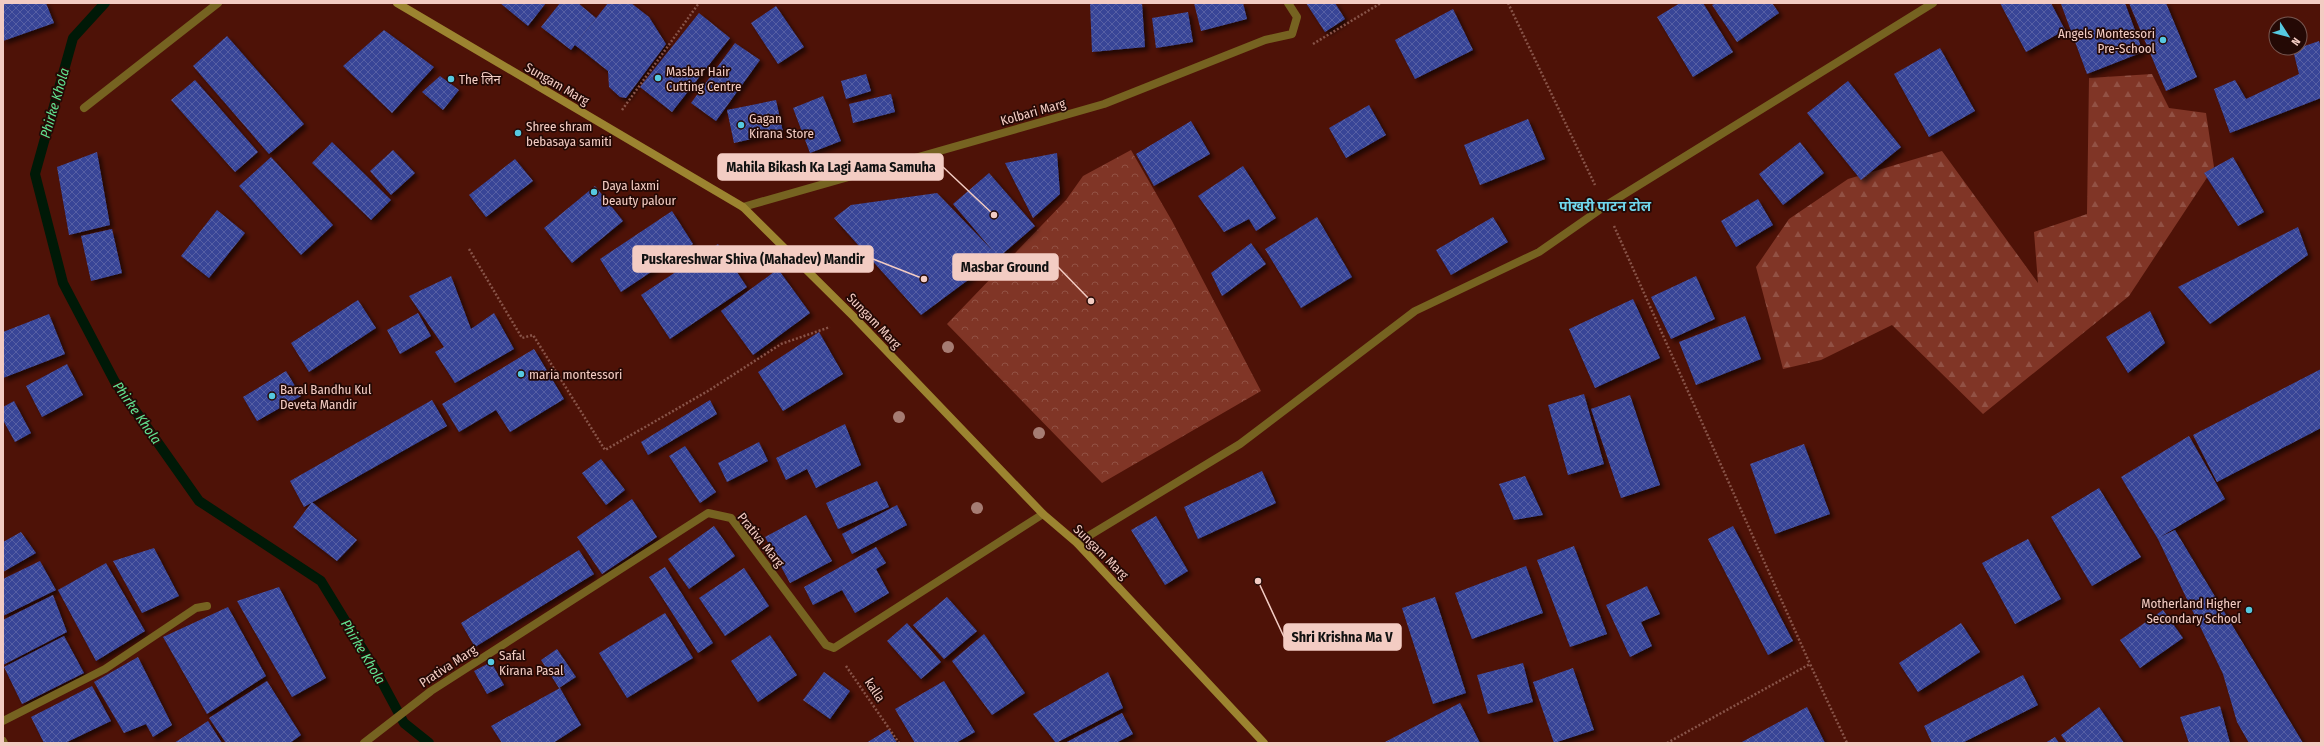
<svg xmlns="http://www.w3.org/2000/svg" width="2324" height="746" font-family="'Fira Sans Condensed','Noto Sans Devanagari',sans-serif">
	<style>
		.forest { fill: url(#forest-firs) }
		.park { fill: url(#park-crowns) }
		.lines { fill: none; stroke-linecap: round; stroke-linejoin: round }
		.stream { stroke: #001907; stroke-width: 10 }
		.building { fill: url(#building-cross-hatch); filter: url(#shadow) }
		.path { stroke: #885449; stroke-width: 2.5; stroke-dasharray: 2 2; stroke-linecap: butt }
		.minor { stroke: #766321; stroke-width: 8 }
		.secondary { stroke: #9c8430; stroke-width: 8 }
		.tree { fill: #a67c73 }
		.poi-dot { fill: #56c9e0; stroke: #240905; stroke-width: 1.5 }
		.labels { text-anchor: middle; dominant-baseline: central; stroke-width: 3.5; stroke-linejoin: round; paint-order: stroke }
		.poi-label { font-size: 13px; fill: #f3ccc3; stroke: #240905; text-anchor: start }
		.street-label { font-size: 13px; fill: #f3ccc3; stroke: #240905 }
		.water-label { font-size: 14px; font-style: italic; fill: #61e290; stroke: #240905 }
		.neighbourhood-label { font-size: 14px; font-weight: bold; fill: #70d6ec; stroke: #240905 }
		.leader { fill: none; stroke: #f3ccc3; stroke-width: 1.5 }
		.callout-dot { fill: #f3ccc3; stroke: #240905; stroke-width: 1.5 }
		.callout { fill: #f3ccc3; stroke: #f3ccc3; stroke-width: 1.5 }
		.callout-label { font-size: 14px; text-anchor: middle; font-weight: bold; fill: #111 }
	</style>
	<defs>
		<pattern id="forest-firs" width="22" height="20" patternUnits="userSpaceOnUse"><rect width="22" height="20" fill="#803526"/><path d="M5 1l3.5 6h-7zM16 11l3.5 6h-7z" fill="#925144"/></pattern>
		<pattern id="park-crowns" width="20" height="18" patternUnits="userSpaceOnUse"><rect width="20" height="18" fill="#803526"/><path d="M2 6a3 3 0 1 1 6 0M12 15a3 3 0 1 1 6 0" fill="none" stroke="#925144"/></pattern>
		<pattern id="building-cross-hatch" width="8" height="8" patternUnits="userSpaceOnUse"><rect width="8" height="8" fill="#394597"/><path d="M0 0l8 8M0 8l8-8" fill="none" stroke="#565fa4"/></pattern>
		<filter id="shadow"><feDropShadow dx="3.5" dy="3.5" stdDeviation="2" flood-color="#0009"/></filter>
	</defs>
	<rect width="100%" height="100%" fill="#4e1207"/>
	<path class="forest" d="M2152 74 2169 108 2206 113 2214 167 2129 296 1983 414 1892 325 1821 360 1783 369 1756 267 1789 219 1848 179 1942 151 2038 283 2034 232 2087 214 2089 78Z"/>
	<path class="park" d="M1131 150 1172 221 1261 391 1102 483 947 324 1066 200 1083 176Z"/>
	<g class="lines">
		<path class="stream" d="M105 3 73 38 35 174 63 283 115 382 199 501 321 581 376 671 404 723 429 743"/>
	</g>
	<path class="building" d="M3 3H46L54 23 3 41Z
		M500 3H546L528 26Z
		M560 3H578L596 18 571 50 541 27Z
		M608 3H631L649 17 666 44 626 98 620 97 609 87 608 71 575 45Z
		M1090 3H1142L1145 47 1092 52Z
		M1194 3H1243L1247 19 1201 31Z
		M1306 3H1335L1345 19 1325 32Z
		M1680 3H1703L1733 52 1693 77 1657 17Z
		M1716 3H1772L1779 13 1737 42 1712 5Z
		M2000 3H2051L2065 30 2026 52Z
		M2125 3 2143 52 2087 74 2061 4Z
		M2129 3H2166L2197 77 2166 91Z
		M776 6 804 47 778 64 751 23Z
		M1453 9 1473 50 1415 79 1395 40Z
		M1188 12 1193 42 1156 48 1152 18Z
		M699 13 730 38 672 112 640 87Z
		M384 30 434 67 392 113 343 66Z
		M227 36 304 124 269 154 193 66Z
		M2319 41 2321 47V98L2230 133 2214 89 2235 80 2246 99 2299 74 2293 50Z
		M735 43 760 60 716 121 691 103Z
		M1940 48 1975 111 1929 137 1894 74Z
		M866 74 871 91 846 99 841 81Z
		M440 76 459 90 443 110 422 92Z
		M195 80 258 152 235 172 171 100Z
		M1848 81 1901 147 1861 180 1807 113Z
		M891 94 895 112 853 123 849 104Z
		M823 96 841 141 810 153 793 108Z
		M776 100 783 132 734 143 727 110Z
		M1369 105 1386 135 1346 158 1329 128Z
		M1528 119 1545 159 1480 185 1464 145Z
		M1191 121 1210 154 1154 186 1136 154Z
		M332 142 391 200 371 220 312 163Z
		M1800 142 1824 173 1783 205 1759 174Z
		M393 150 415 173 391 195 370 171Z
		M97 152 110 225 69 235 57 167Z
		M1057 153 1060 194 1033 218 1005 163Z
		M271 157 333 225 301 255 239 186Z
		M2233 157 2264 212 2238 226 2204 173Z
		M515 159 533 181 486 217 469 195Z
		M1243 166 1276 218 1256 231 1249 219 1224 232 1198 196Z
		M989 173 1035 226 999 257 921 315 834 218 851 205 937 193 993 251 953 204Z
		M595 186 623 221 572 263 544 228Z
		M1758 199 1773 225 1736 247 1721 221Z
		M217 210 245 233 209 278 181 256Z
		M672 211 693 244 621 292 600 259Z
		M1317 217 1352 277 1301 308 1265 249Z
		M1493 217 1508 242 1451 275 1436 250Z
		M2298 227 2308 255 2210 324 2178 287Z
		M112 229 122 273 91 281 81 236Z
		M1251 243 1266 264 1222 296 1211 273Z
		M718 244 747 287 670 339 641 295Z
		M778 269 810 313 753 355 721 311Z
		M451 276 471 329 494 313 514 349 455 383 435 352 444 347 409 296Z
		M1696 276 1715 319 1671 339 1651 297Z
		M1633 299 1660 358 1595 388 1569 329Z
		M358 300 376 328 309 372 291 343Z
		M2150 311 2165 343 2128 373 2106 337Z
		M418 313 431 336 400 354 387 330Z
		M49 314 65 354 3 378V332Z
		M1745 316 1761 359 1696 385 1679 342Z
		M819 332 843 374 783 411 758 372Z
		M534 349 564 399 510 432 496 410 459 432 442 404Z
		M67 364 83 395 42 417 26 386Z
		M2321 369V428L2217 482 2193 435Z
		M286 371 301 396 257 421 243 397Z
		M1584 394 1604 464 1568 475 1548 405Z
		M1630 395 1660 485 1621 498 1591 409Z
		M432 400 447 426 304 507 290 481Z
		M710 400 717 414 648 455 641 442Z
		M14 401 31 433 15 442 3 420V407Z
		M845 424 861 465 816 488 807 469 786 480 776 458Z
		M2189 436 2225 499 2160 537 2175 530 2303 743H2249L2237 722 2223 674 2158 539 2121 477Z
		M759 442 768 461 727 482 718 463Z
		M1804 444 1830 514 1775 534 1750 464Z
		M685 446 716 492 700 503 669 456Z
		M601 459 625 490 606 505 582 473Z
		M1262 471 1276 503 1198 539 1184 507Z
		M1525 476 1543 515 1514 520 1499 484Z
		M877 481 889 507 838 529 826 503Z
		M2099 488 2141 557 2092 586 2051 517Z
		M632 499 657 537 602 574 577 537Z
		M312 502 357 540 337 561 293 527Z
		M897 505 907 525 852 554 842 534Z
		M806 515 832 561 790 583 765 537Z
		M1156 516 1188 571 1165 585 1131 530Z
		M714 526 735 556 689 589 668 559Z
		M1733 526 1793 641 1768 655 1708 539Z
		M21 532 36 553 3 572V542Z
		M2028 539 2061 599 2015 624 1982 563Z
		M1574 546 1607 634 1570 647 1537 560Z
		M876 547 886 563 876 569 889 593 855 613 842 590 813 605 804 587Z
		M154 548 179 596 142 613 113 561Z
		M579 550 594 574 475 647 461 623Z
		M40 561 56 590 3 616V579Z
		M106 563 145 631 96 661 58 590Z
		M1526 566 1543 613 1472 639 1455 593Z
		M665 567 713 643 698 653 649 577Z
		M744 568 769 606 725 636 699 598Z
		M1647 586 1660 614 1641 622 1652 646 1630 657 1606 605Z
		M279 587 326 678 292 697 237 601Z
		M53 595 67 632 3 665V620Z
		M947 597 977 631 944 659 913 625Z
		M1435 597 1466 693 1433 704 1402 608Z
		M228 607 266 676 207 714 163 637Z
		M2163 610 2183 638 2140 668 2120 640Z
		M665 613 693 658 627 698 599 653Z
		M907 623 941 662 921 679 887 641Z
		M1961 623 1980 652 1918 692 1899 663Z
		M984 634 1025 693 992 715 952 661Z
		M770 635 797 675 758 702 731 661Z
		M64 636 84 673 22 704 4 667Z
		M557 649 576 677 559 688 541 660Z
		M138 657 172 725 153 737 146 724 124 733 94 682Z
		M491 662 504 685 487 694 474 671Z
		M1523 663 1533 702 1488 714 1477 675Z
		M1573 668 1594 730 1554 743 1533 682Z
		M824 672 850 691 830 719 803 700Z
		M1108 672 1123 708 1056 743 1033 714Z
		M2023 675 2038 705 1962 743H1932L1924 726Z
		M267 681 301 735 290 743H226L209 718Z
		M944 681 975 732 956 743H915L895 709Z
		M92 686 111 721 65 743H44L31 717Z
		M560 688 581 725 553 743H502L491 726Z
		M1460 703 1480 743H1383Z
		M2220 706 2230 743H2189L2180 717Z
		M1807 707 1825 743H1740Z
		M2099 707 2124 743H2067L2061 735Z
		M1122 713 1133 734 1116 743H1065Z
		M208 721 222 743H174Z
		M889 729 897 743H866Z
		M2055 737 2059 743H2045Z"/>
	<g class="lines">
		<path class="path" d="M1508 3 1595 185
			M1313 44 1381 3
			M622 110 699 3
			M1614 226 1810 664
			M469 249 522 338 533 335 605 450 708 391 781 344 830 327
			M846 666 899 743
			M1667 743 1810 664 1847 743"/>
		<path class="minor" d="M84 108 218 3
			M743 207 1104 104 1265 40 1292 34 1297 17 1288 3
			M1077 543 1240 444 1415 311 1539 252 1605 206 1933 3
			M3 721 105 669 196 608 207 606
			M3 741 4 743
			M364 743 431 691 708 513 731 518 826 645 834 648 1043 514"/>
		<path class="secondary" d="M397 3 743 207 855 318 1043 514 1077 543 1264 743"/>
	</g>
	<g class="tree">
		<circle cx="948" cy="347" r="6"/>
		<circle cx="899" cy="417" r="6"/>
		<circle cx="1039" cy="433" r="6"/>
		<circle cx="977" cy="508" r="6"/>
	</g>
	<g class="poi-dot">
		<circle cx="2163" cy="40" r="4"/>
		<circle cx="658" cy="78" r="4"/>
		<circle cx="451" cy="79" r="4"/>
		<circle cx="741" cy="125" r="4"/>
		<circle cx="518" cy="133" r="4"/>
		<circle cx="594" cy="192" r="4"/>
		<circle cx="521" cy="374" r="4"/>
		<circle cx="272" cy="396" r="4"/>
		<circle cx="2249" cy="610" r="4"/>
		<circle cx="491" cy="662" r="4"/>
	</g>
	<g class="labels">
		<g class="poi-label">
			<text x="2155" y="33" text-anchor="end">Angels Montessori<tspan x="2155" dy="15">Pre-School</tspan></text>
			<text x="666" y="71">Masbar Hair<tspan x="666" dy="15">Cutting Centre</tspan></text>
			<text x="459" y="79">The लिन</text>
			<text x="749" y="118">Gagan<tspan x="749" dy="15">Kirana Store</tspan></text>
			<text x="526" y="126">Shree shram<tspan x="526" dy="15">bebasaya samiti</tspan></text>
			<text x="602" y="185">Daya laxmi<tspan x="602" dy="15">beauty palour</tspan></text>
			<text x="529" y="374">maria montessori</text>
			<text x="280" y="389">Baral Bandhu Kul<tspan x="280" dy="15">Deveta Mandir</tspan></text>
			<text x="2241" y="603" text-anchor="end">Motherland Higher<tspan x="2241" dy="15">Secondary School</tspan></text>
			<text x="499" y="655">Safal<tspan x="499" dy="15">Kirana Pasal</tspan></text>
		</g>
		<g class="street-label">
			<text transform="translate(557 84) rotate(30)">Sungam Marg</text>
			<text transform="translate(1033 112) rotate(-16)">Kolbari Marg</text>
			<text transform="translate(874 321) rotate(46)">Sungam Marg</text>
			<text transform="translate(761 540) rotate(51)">Prativa Marg</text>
			<text transform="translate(1101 552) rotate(45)">Sungam Marg</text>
			<text transform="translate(448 666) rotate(-33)">Prativa Marg</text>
			<text transform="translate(875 690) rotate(56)">kalla</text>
		</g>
		<g class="water-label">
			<text transform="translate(55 103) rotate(-74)">Phirke Khola</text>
			<text transform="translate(137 413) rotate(55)">Phirke Khola</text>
			<text transform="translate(363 652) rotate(59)">Phirke Khola</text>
		</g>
		<g class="neighbourhood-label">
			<text x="1605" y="206">पोखरी पाटन टोल</text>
		</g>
	</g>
	<path class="leader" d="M994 215L943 167M924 279L873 259M1091 301L1058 267M1258 581L1284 637"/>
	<g class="callout-dot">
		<circle cx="994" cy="215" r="4"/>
		<circle cx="924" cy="279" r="4"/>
		<circle cx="1091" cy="301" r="4"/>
		<circle cx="1258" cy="581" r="4"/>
	</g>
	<g class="callout">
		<rect x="718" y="154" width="225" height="26" rx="4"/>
		<rect x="633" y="246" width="240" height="26" rx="4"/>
		<rect x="953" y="254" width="105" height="26" rx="4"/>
		<rect x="1284" y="624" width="117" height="26" rx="4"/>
	</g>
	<g class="callout-label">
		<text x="831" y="172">Mahila Bikash Ka Lagi Aama Samuha</text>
		<text x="753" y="264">Puskareshwar Shiva (Mahadev) Mandir</text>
		<text x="1005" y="272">Masbar Ground</text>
		<text x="1342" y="642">Shri Krishna Ma V</text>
	</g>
	<rect width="2324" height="746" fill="none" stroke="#f3ccc3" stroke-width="8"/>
	<g transform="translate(2288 36) rotate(126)"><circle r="19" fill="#240905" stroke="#775751"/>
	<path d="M0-3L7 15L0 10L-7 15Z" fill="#56c9e0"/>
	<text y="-6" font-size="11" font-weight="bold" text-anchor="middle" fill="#f3ccc3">N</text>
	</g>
</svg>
